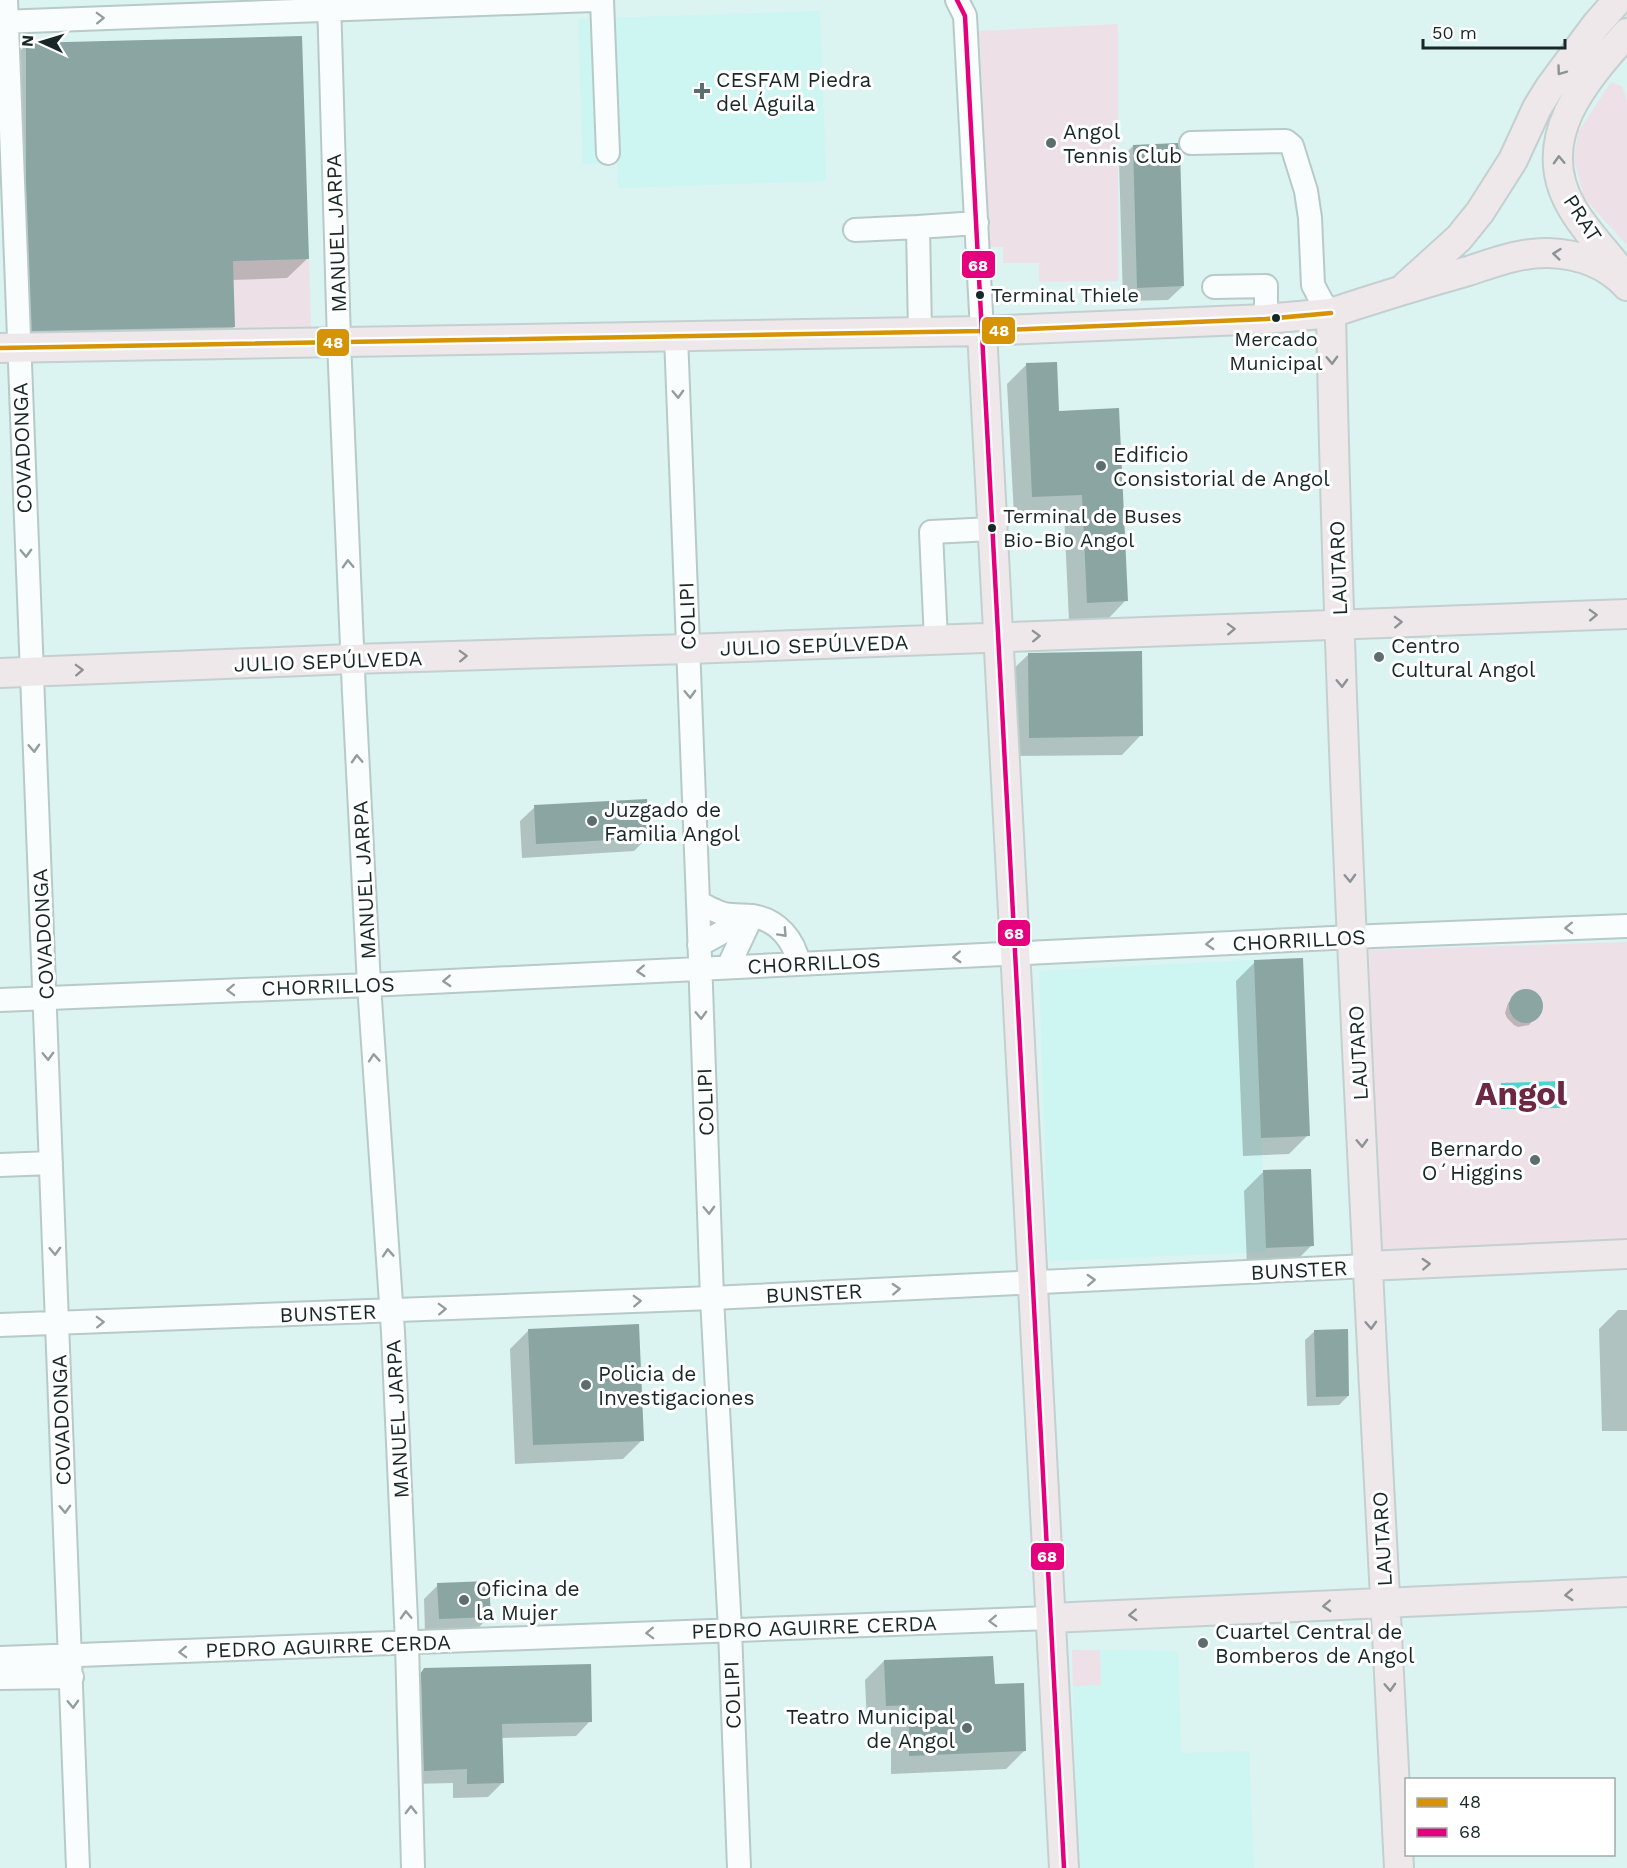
<svg xmlns="http://www.w3.org/2000/svg" width="1627" height="1868" font-family="'Work Sans',sans-serif">
	<style>
		.built { fill: #cdf5f2 }
		.green { fill: #ede1e7 }
		.water { fill: #49d6d0 }
		.shadow { fill: #0003 }
		.building { fill: #8ba5a3 }
		.lines { fill: none; stroke-linecap: round; stroke-linejoin: round }
		.minor-casing { stroke: #b7cac8; stroke-width: 26 }
		.major-casing { stroke: #c4d0cf; stroke-width: 32 }
		.minor { stroke: #fafdfd; stroke-width: 22 }
		.major { stroke: #eee8eb; stroke-width: 28 }
		.bus-1-casing { stroke: #fff; stroke-width: 9 }
		.bus-2-casing { stroke: #fff; stroke-width: 9 }
		.bus-1 { stroke: #d59306; stroke-width: 4.5 }
		.bus-2 { stroke: #e5007d; stroke-width: 4.5 }
		.oneway { stroke: #949d9d }
		.oneway2 { stroke: #8d9293 }
		.poi-dot { fill: #5c6f6e; stroke: #fff; stroke-width: 2 }
		.bus-dot { fill: #172827; stroke: #fff; stroke-width: 2 }
		.labels { text-anchor: middle; dominant-baseline: central; stroke-width: 6; stroke-linejoin: round; paint-order: stroke }
		.bus-label { font-size: 20px; fill: #172827; stroke: #fff; text-anchor: start }
		.poi-label { font-size: 21px; fill: #172827; stroke: #fff; text-anchor: start }
		.street-label { font-size: 21px; fill: #172827; stroke: #fff }
		.town-label { font-size: 33px; font-weight: bold; fill: #6c2841; stroke: #fff }
		.line-badge { stroke: #fff; stroke-width: 2 }
		.badge-label { font-size: 16px; text-anchor: middle; font-weight: bold; fill: #fff }
	</style>
	<rect width="100%" height="100%" fill="#dbf3f1"/>
	<path class="built" d="M820 11 826 181 618 188 617 163 583 164 578 19Z
		M1254 960 1266 1252 1049 1261 1039 971Z
		M1100 1650 1178 1651 1181 1753 1249 1751 1254 1868H1078L1073 1686 1101 1685Z"/>
	<path class="green" d="M1118 24V281L1039 282V263H1003V247H989L980 39 978 31Z
		M1611 82 1622 86 1627 101V245L1584 198 1574 159 1578 132Z
		M309 259 311 327 235 329 233 261Z
		M1627 942V1239L1379 1252 1369 950Z
		M1072 1650H1100L1101 1685 1073 1686Z"/>
	<path class="water" d="M1560 1081 1561 1108 1501 1109V1083Z"/>
	<path class="shadow" d="M26 45 308 258 287 278 232 280 234 327 214 347 11 351 6 65Z
		M1133 146 1183 286 1168 300 1123 301 1119 160Z
		M1027 364 1058 412 1126 600 1107 620 1069 621 1064 513 1014 515 1007 384Z
		M1029 654 1141 735 1122 755 1010 756 1009 673Z
		M535 807 648 837 634 851 522 858 520 821Z
		M1255 962 1308 1135 1289 1154 1243 1156 1236 981Z
		M1526 990 1536 993 1541 1002 1540 1012 1529 1025 1518 1027 1514 1025 1507 1018 1505 1013 1508 1003 1521 991Z
		M1263 1172 1312 1245 1293 1264 1247 1266 1244 1191Z
		M1618 1310H1627V1431H1602L1599 1329Z
		M529 1330 642 1440 623 1459 515 1464 510 1349Z
		M1315 1331 1348 1396 1339 1405 1307 1406 1305 1340Z
		M438 1585 490 1616 475 1631 425 1633 424 1599Z
		M884 1661 993 1686 1025 1750 1006 1769 891 1774V1723L867 1725 865 1680Z
		M424 1669 590 1721 576 1736 501 1738 502 1783 488 1797 453 1798V1783L410 1784V1684Z"/>
	<path class="building" d="M302 36 309 259 233 261 235 327 31 331 26 193V43Z
		M1178 143 1180 150 1184 286 1137 288 1133 145Z
		M1057 362 1059 411 1119 408 1128 601 1087 603 1082 495 1032 497 1026 363Z
		M1142 651 1143 736 1029 738 1028 653Z
		M647 799 649 838 536 844 534 805Z
		M1303 958 1310 1136 1261 1138 1254 960Z
		M1509 1006a17 17 0 1 1 34 0a17 17 0 1 1-34 0Z
		M1311 1169 1314 1246 1266 1248 1263 1170Z
		M639 1324 644 1441 533 1445 528 1329Z
		M1348 1329 1349 1396 1316 1397 1314 1330Z
		M489 1581 491 1617 439 1619 437 1583Z
		M993 1656 995 1684 1024 1683 1026 1751 909 1756V1705L886 1706 884 1660Z
		M591 1664 592 1722 502 1724 504 1783 467 1784V1769L424 1771 421 1673 424 1668Z"/>
	<g class="lines">
		<g class="minor-casing">
			<path id="minor" d="M6 0C26 623 58 1245 78 1868
				M329 0 339 342 354 693 369 985 393 1332 407 1643 413 1868
				M602 0 608 153
				M957 0 965 16 982 331
				M0 22 593 0
				M1191 143 1286 141 1292 146 1306 191 1310 218 1313 285 1322 302 1331 313
				M855 230 918 227
				M1214 287 1266 286V319
				M920 332 918 227 977 223
				M676 336 698 902 712 1298 730 1630 739 1868
				M936 640 931 532 992 529
				M698 902C707 907 715 911 724 914 734 916 743 915 753 916 778 920 794 940 799 964
				M699 945 752 916
				M728 967 752 916
				M0 1000 369 985 1374 936 1627 926
				M0 1165 51 1163
				M0 1325 712 1298 1367 1266
				M0 1658 1051 1618
				M0 1678 72 1677"/>
		</g>
		<g class="major-casing">
			<path id="major" d="M1621 272C1605 250 1584 230 1571 206 1533 139 1584 81 1627 33
				M1406 286 1459 238 1480 212 1513 160 1537 108 1550 87 1596 25 1618 0
				M982 331 1064 1868
				M0 348 982 331 1266 319 1331 313
				M0 673 352 659 688 649 1627 614
				M1367 1266 1627 1254
				M1051 1618 1627 1592
				M1399 1868C1373 1350 1341 832 1331 313 1376 298 1422 284 1468 271 1493 263 1521 252 1549 253 1578 254 1607 264 1627 286"/>
		</g>
		<use href="#minor" class="minor"/>
		<use href="#major" class="major"/>
		<g class="bus-1-casing">
			<path id="bus-1" d="M0 348 982 331 1266 319 1331 313"/>
		</g>
		<g class="bus-2-casing">
			<path id="bus-2" d="M957 0 965 16 1064 1868"/>
		</g>
		<use href="#bus-1" class="bus-1"/>
		<use href="#bus-2" class="bus-2"/>
	</g>
	<defs><path id="oneway-chevron" d="M-2-3.5L2.5 0L-2 3.5" fill="none" stroke-width="1.6" stroke-linecap="round" stroke-linejoin="round" transform="scale(1.5)"/></defs>
	<g class="oneway">
		<use href="#oneway-chevron" transform="translate(100 18) rotate(-2)"/>
		<use href="#oneway-chevron" transform="translate(678 394) rotate(88)"/>
		<use href="#oneway-chevron" transform="translate(26 553) rotate(88)"/>
		<use href="#oneway-chevron" transform="translate(348 564) rotate(-92)"/>
		<use href="#oneway-chevron" transform="translate(690 694) rotate(88)"/>
		<use href="#oneway-chevron" transform="translate(34 748) rotate(87)"/>
		<use href="#oneway-chevron" transform="translate(357 759) rotate(-93)"/>
		<use href="#oneway-chevron" transform="translate(1569 928) rotate(178)"/>
		<use href="#oneway-chevron" transform="translate(783 933) rotate(47)"/>
		<use href="#oneway-chevron" transform="translate(1210 944) rotate(177)"/>
		<use href="#oneway-chevron" transform="translate(957 957) rotate(177)"/>
		<use href="#oneway-chevron" transform="translate(641 971) rotate(177)"/>
		<use href="#oneway-chevron" transform="translate(447 981) rotate(177)"/>
		<use href="#oneway-chevron" transform="translate(231 990) rotate(178)"/>
		<use href="#oneway-chevron" transform="translate(701 1015) rotate(88)"/>
		<use href="#oneway-chevron" transform="translate(48 1056) rotate(88)"/>
		<use href="#oneway-chevron" transform="translate(374 1058) rotate(-94)"/>
		<use href="#oneway-chevron" transform="translate(709 1210) rotate(88)"/>
		<use href="#oneway-chevron" transform="translate(55 1251) rotate(88)"/>
		<use href="#oneway-chevron" transform="translate(388 1253) rotate(-94)"/>
		<use href="#oneway-chevron" transform="translate(1091 1280) rotate(-3)"/>
		<use href="#oneway-chevron" transform="translate(896 1289) rotate(-3)"/>
		<use href="#oneway-chevron" transform="translate(637 1301) rotate(-2)"/>
		<use href="#oneway-chevron" transform="translate(442 1309) rotate(-2)"/>
		<use href="#oneway-chevron" transform="translate(100 1322) rotate(-2)"/>
		<use href="#oneway-chevron" transform="translate(65 1509) rotate(88)"/>
		<use href="#oneway-chevron" transform="translate(406 1615) rotate(-93)"/>
		<use href="#oneway-chevron" transform="translate(993 1621) rotate(178)"/>
		<use href="#oneway-chevron" transform="translate(650 1633) rotate(178)"/>
		<use href="#oneway-chevron" transform="translate(183 1652) rotate(178)"/>
		<use href="#oneway-chevron" transform="translate(73 1704) rotate(88)"/>
		<use href="#oneway-chevron" transform="translate(411 1810) rotate(-91)"/>
	</g>
	<g class="oneway2">
		<use href="#oneway-chevron" transform="translate(1561 71) rotate(126)"/>
		<use href="#oneway-chevron" transform="translate(1559 160) rotate(-92)"/>
		<use href="#oneway-chevron" transform="translate(1557 254) rotate(-174)"/>
		<use href="#oneway-chevron" transform="translate(1332 360) rotate(88)"/>
		<use href="#oneway-chevron" transform="translate(1593 615) rotate(-2)"/>
		<use href="#oneway-chevron" transform="translate(1398 622) rotate(-2)"/>
		<use href="#oneway-chevron" transform="translate(1231 629) rotate(-2)"/>
		<use href="#oneway-chevron" transform="translate(1036 636) rotate(-2)"/>
		<use href="#oneway-chevron" transform="translate(463 656) rotate(-2)"/>
		<use href="#oneway-chevron" transform="translate(79 670) rotate(-2)"/>
		<use href="#oneway-chevron" transform="translate(1342 683) rotate(88)"/>
		<use href="#oneway-chevron" transform="translate(1350 878) rotate(88)"/>
		<use href="#oneway-chevron" transform="translate(1362 1143) rotate(88)"/>
		<use href="#oneway-chevron" transform="translate(1426 1264) rotate(-3)"/>
		<use href="#oneway-chevron" transform="translate(1371 1325) rotate(87)"/>
		<use href="#oneway-chevron" transform="translate(1569 1595) rotate(177)"/>
		<use href="#oneway-chevron" transform="translate(1327 1606) rotate(177)"/>
		<use href="#oneway-chevron" transform="translate(1133 1615) rotate(177)"/>
		<use href="#oneway-chevron" transform="translate(1390 1687) rotate(87)"/>
	</g>
	<g class="poi-dot">
		<path d="M699 82h6v6h6v6h-6v6h-6v-6h-6v-6h6z"/>
		<circle cx="1051" cy="143" r="6"/>
		<circle cx="1101" cy="466" r="6"/>
		<circle cx="1379" cy="657" r="6"/>
		<circle cx="592" cy="821" r="6"/>
		<circle cx="1535" cy="1160" r="6"/>
		<circle cx="586" cy="1385" r="6"/>
		<circle cx="464" cy="1600" r="6"/>
		<circle cx="1203" cy="1643" r="6"/>
		<circle cx="967" cy="1728" r="6"/>
	</g>
	<g class="bus-dot">
		<circle cx="980" cy="295" r="5"/>
		<circle cx="1276" cy="318" r="5"/>
		<circle cx="992" cy="528" r="5"/>
	</g>
	<g class="labels">
		<g class="bus-label">
			<text x="991" y="295">Terminal Thiele</text>
			<text x="1276" y="339" text-anchor="middle">Mercado<tspan x="1276" dy="24">Municipal</tspan></text>
			<text x="1003" y="516">Terminal de Buses<tspan x="1003" dy="24">Bio-Bio Angol</tspan></text>
		</g>
		<g class="poi-label">
			<text x="716" y="79">CESFAM Piedra<tspan x="716" dy="24">del Águila</tspan></text>
			<text x="1063" y="131">Angol<tspan x="1063" dy="24">Tennis Club</tspan></text>
			<text x="1113" y="454">Edificio<tspan x="1113" dy="24">Consistorial de Angol</tspan></text>
			<text x="1391" y="645">Centro<tspan x="1391" dy="24">Cultural Angol</tspan></text>
			<text x="604" y="809">Juzgado de<tspan x="604" dy="24">Familia Angol</tspan></text>
			<text x="1523" y="1148" text-anchor="end">Bernardo<tspan x="1523" dy="24">O´Higgins</tspan></text>
			<text x="598" y="1373">Policia de<tspan x="598" dy="24">Investigaciones</tspan></text>
			<text x="476" y="1588">Oficina de<tspan x="476" dy="24">la Mujer</tspan></text>
			<text x="1215" y="1631">Cuartel Central de<tspan x="1215" dy="24">Bomberos de Angol</tspan></text>
			<text x="955" y="1716" text-anchor="end">Teatro Municipal<tspan x="955" dy="24">de Angol</tspan></text>
		</g>
		<g class="street-label">
			<text transform="translate(1583 218) rotate(57)">PRAT</text>
			<text transform="translate(336 233) rotate(-92)">MANUEL JARPA</text>
			<text transform="translate(22 448) rotate(-92)">COVADONGA</text>
			<text transform="translate(1338 568) rotate(-92)">LAUTARO</text>
			<text transform="translate(687 616) rotate(-92)">COLIPI</text>
			<text transform="translate(814 645) rotate(-2)">JULIO SEPÚLVEDA</text>
			<text transform="translate(328 661) rotate(-2)">JULIO SEPÚLVEDA</text>
			<text transform="translate(364 880) rotate(-93)">MANUEL JARPA</text>
			<text transform="translate(43 934) rotate(-93)">COVADONGA</text>
			<text transform="translate(1299 940) rotate(-3)">CHORRILLOS</text>
			<text transform="translate(814 963) rotate(-3)">CHORRILLOS</text>
			<text transform="translate(328 986) rotate(-2)">CHORRILLOS</text>
			<text transform="translate(1358 1053) rotate(-93)">LAUTARO</text>
			<text transform="translate(705 1102) rotate(-92)">COLIPI</text>
			<text transform="translate(1299 1270) rotate(-3)">BUNSTER</text>
			<text transform="translate(814 1293) rotate(-3)">BUNSTER</text>
			<text transform="translate(328 1313) rotate(-2)">BUNSTER</text>
			<text transform="translate(397 1419) rotate(-93)">MANUEL JARPA</text>
			<text transform="translate(61 1420) rotate(-92)">COVADONGA</text>
			<text transform="translate(1382 1539) rotate(-93)">LAUTARO</text>
			<text transform="translate(814 1627) rotate(-2)">PEDRO AGUIRRE CERDA</text>
			<text transform="translate(328 1646) rotate(-2)">PEDRO AGUIRRE CERDA</text>
			<text transform="translate(732 1695) rotate(-92)">COLIPI</text>
		</g>
		<g class="town-label">
			<text x="1521" y="1093">Angol</text>
		</g>
	</g>
	<g class="line-badge">
		<rect x="961" y="250" width="35" height="29" rx="6" fill="#e5007d"/>
		<rect x="981" y="316" width="35" height="29" rx="6" fill="#d59306"/>
		<rect x="316" y="328" width="34" height="29" rx="6" fill="#d59306"/>
		<rect x="997" y="919" width="34" height="28" rx="6" fill="#e5007d"/>
		<rect x="1030" y="1542" width="35" height="29" rx="6" fill="#e5007d"/>
	</g>
	<g class="badge-label">
		<text x="978" y="271">68</text>
		<text x="999" y="336">48</text>
		<text x="333" y="348">48</text>
		<text x="1014" y="939">68</text>
		<text x="1047" y="1562">68</text>
	</g>
	<rect x="1405" y="1778" width="210" height="78" fill="#ffffff" stroke="#a2a9a9" stroke-width="1.5"/>
	<rect x="1417" y="1798" width="30" height="9" fill="#d59306" stroke="#a2a9a9" stroke-width="1.5"/>
	<text x="1459" y="1808" font-size="18" fill="#172827">48</text>
	<rect x="1417" y="1828" width="30" height="9" fill="#e5007d" stroke="#a2a9a9" stroke-width="1.5"/>
	<text x="1459" y="1838" font-size="18" fill="#172827">68</text>
	<g transform="translate(42 42) rotate(274)" stroke="#ffffff" stroke-width="4.5" paint-order="stroke">
	<path d="M0-4.5L10 22L0 15L-10 22Z" fill="#172827"/>
	<text y="-9" font-size="16" font-weight="bold" text-anchor="middle" fill="#172827">N</text>
	</g>
	<path d="M1423 39v9h142v-9" fill="none" stroke="#172827" stroke-width="3"/>
	<text x="1432" y="39" font-size="18" fill="#172827" stroke="#ffffff" stroke-width="4.5" paint-order="stroke">50 m</text>
</svg>
